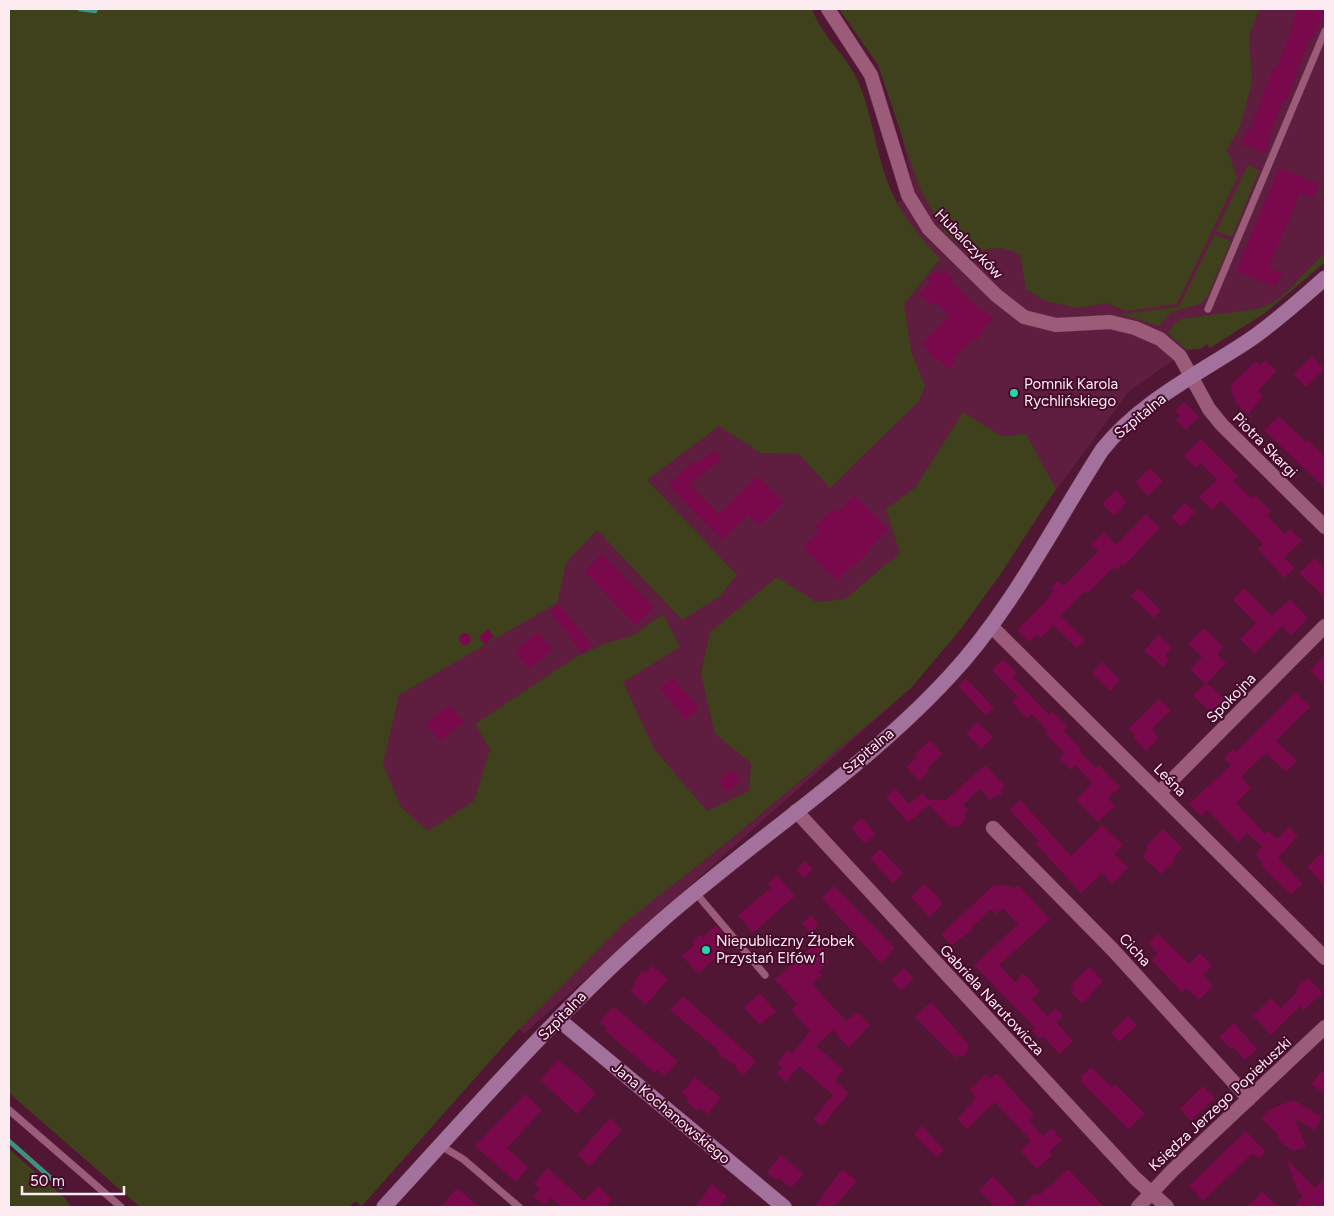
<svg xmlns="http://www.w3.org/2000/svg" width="1334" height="1216" font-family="Figtree,sans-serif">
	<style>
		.built { fill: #5f1d3f }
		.green { fill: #3e411c }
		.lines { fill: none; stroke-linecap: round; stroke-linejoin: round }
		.stream { stroke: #3c937b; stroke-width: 4.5 }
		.building { fill: #7a094c }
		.lane-casing { stroke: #60344b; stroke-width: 8 }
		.street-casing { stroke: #60344b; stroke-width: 15 }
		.secondary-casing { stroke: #60344b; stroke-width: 16 }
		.lane { stroke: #9c5b78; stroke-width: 7 }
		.street { stroke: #9c5b78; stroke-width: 14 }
		.secondary { stroke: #a3719c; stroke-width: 15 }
		.poi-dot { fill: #27d5ad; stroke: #450a2a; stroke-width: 2 }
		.labels { text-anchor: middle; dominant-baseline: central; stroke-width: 4; stroke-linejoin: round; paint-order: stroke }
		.street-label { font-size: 15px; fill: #fcecf2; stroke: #450a2a }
		.poi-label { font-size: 15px; fill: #fcecf2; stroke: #450a2a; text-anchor: start }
	</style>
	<rect width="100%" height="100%" fill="#511634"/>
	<path class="built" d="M857 9H1325V262L1273 305 1190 349 1129 391 911 688 524 1034 233 726 914 190 884 61Z"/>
	<path class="green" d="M9 9H812C822 36 847 56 859 83 872 115 876 151 888 183 899 213 919 236 940 259L904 304 911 351 925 386 919 401 830 488 799 454 761 453 719 426 647 480 737 575 719 597 682 620 597 530 566 563 557 603 399 695 383 764 401 807 428 831 474 801 490 749 475 724 576 657 607 643 634 635 663 614 680 647 623 682 654 749 707 811 749 791 751 763 715 734 701 674 710 632 777 577 816 602 845 599 900 553 886 509 915 488 963 412 1001 436 1026 434 1056 489 1000 575 960 630 911 688 726 843 622 925 516 1032 362 1206 355 1201 349 1207H140L9 1093Z
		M839 9H1259L1249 37 1252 82 1240 127 1227 149 1237 178 1177 304 1126 311 1107 303 1078 308 1046 301 1026 289 1020 254 1002 248 967 251 944 232 919 187 878 65Z
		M1248 165 1259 171 1232 237 1216 231Z
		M1214 235 1231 241 1207 298 1200 304 1172 312 1159 326 1121 314 1179 307Z
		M1325 252V262L1265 313 1210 348 1207 344 1200 349 1187 350 1168 333 1174 324 1181 319 1256 309 1269 305 1284 295Z
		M9 1149 65 1198 71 1207H9Z"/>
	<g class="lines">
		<path class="stream" d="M80 9 95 11 96 9
			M9 1141 61 1187"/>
	</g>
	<path class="building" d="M1298 9H1325V14L1313 38 1310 37 1287 100 1284 99 1268 138 1270 139 1265 153 1242 144 1248 130 1250 131 1273 68 1276 69 1292 29 1290 28Z
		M1279 168 1319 184 1313 198 1300 193 1269 267 1282 273 1276 287 1236 271Z
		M944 269 953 278 950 280 982 312 984 309 993 318 982 330 984 332 976 340 974 338 953 359 956 361 948 369 938 359 936 361 922 343 949 316 934 301 930 305 919 294 931 282 928 279 936 271 939 274Z
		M1312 356 1324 369 1306 387 1293 374Z
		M1265 360 1277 371 1258 391 1263 396 1248 415 1236 403 1230 386 1256 361 1260 365Z
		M1184 402 1199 417 1186 430 1176 420 1180 416 1175 411Z
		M1279 416 1306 442 1308 440 1325 457V488L1264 430Z
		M1201 439 1238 476 1233 481 1251 498 1255 495 1271 511 1267 515 1285 534 1290 529 1302 541 1284 558 1295 568 1284 578 1258 549 1263 544 1221 501 1212 510 1199 497 1217 480 1201 463 1196 468 1184 456Z
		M715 450 722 459 690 484 719 514 757 476 784 502 759 526 748 515 722 540 668 485 694 461 696 464Z
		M1150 468 1163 482 1148 496 1135 482Z
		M1116 490 1127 502 1114 516 1102 504Z
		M854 495 888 529 855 566 853 564 837 581 803 547 819 531 815 527 834 508 838 512Z
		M1185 503 1195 512 1181 527 1171 517Z
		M1146 514 1160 528 1124 566 1122 564 1116 570 1114 567 1088 593 1085 591 1061 616 1085 640 1077 648 1053 625 1041 638 1037 635 1029 642 1017 630 1046 601 1053 591 1051 588 1058 581 1064 586 1098 551 1091 544 1104 532 1116 545Z
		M602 554 654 607 636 625 584 571Z
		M1315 558 1325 568V598L1299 573Z
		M1138 588 1161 611 1154 618 1131 596Z
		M1244 588 1272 616 1290 599 1308 618 1291 635 1282 626 1255 654 1240 639 1256 623 1233 600Z
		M559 604 592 645 582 653 550 612Z
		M1204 628 1223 647 1217 654 1226 663 1207 683 1224 699 1210 712 1193 695 1205 684 1190 669 1202 657 1188 644Z
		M488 629 494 637 485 645 479 637Z
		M538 632 552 650 529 669 515 651Z
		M459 639a6 6 0 1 1 12 0a6 6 0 1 1-12 0Z
		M1158 635 1172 648 1166 654 1169 661 1163 667 1144 651Z
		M1325 655V685L1310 671Z
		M1003 659 1017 673 1013 677 1049 715 1053 712 1068 727 1063 731 1082 749 1079 751 1096 768 1099 765 1120 787 1108 798 1115 806 1098 822 1076 800 1092 783 1075 765 1071 770 1059 758 1064 753 1045 733 1047 731 1032 714 1027 719 1012 702 1018 697 992 670Z
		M1102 662 1120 680 1110 691 1092 673Z
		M673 677 699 709 685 720 660 688Z
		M966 678 994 708 986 716 958 686Z
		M1295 692 1310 707 1276 741 1297 761 1286 772 1266 753 1241 777 1251 788 1236 803 1265 834 1268 830 1277 839 1289 827 1298 836 1278 858 1303 884 1291 895 1261 865 1263 863 1255 854 1262 847 1247 833 1238 842 1207 810 1201 816 1189 804 1231 765 1224 758 1233 749 1236 752Z
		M1159 699 1171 710 1152 729 1159 738 1146 751 1133 737 1135 735 1128 729Z
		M449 705 464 722 440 741 426 724Z
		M977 722 993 737 981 749 966 733Z
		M930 740 943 754 927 768 930 771 919 781 906 767 917 757 915 754Z
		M985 765 1005 786 1001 790 1002 795H996L990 800 980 789 963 805 968 810 964 814 967 818 957 828 954 825 951 828 929 805 908 823 886 797 895 788 909 804 923 793 928 800H946Z
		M732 770 741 781 727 792 719 781Z
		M1020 800 1071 856 1102 825 1123 845 1114 854 1128 867 1112 884 1102 873 1081 893 1036 844 1039 841 1009 810Z
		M862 818 876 834 865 844 851 828Z
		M1163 829 1182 848 1173 858 1175 860 1161 874 1142 856 1148 850 1146 848 1150 842Z
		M880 849 903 873 893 883 870 859Z
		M1325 849V886L1307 867Z
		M805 861 813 869 804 878 796 870Z
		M777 875 795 896 753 933 738 915 772 887 768 883Z
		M924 884 939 897 937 898 943 904 929 917 911 897Z
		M1003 885 1015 888 1018 885 1050 919 999 965 1015 982 1023 973 1032 982 1040 991 1032 999 1047 1016 1056 1008 1063 1016 1056 1022 1073 1041 1059 1054 1043 1036 1039 1038 1032 1031 1035 1028 974 965 1018 924 1003 908 996 914 991 909 971 928 973 930 951 945 941 934 993 886Z
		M834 886 895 948 881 964 822 898Z
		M811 915 819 925 811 933 802 923Z
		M716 925 726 937 718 943 724 950 698 974 682 956 694 945 692 942 701 934 703 937Z
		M1158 934 1189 964 1200 953 1212 966 1203 975 1213 986 1199 1000 1186 988 1182 992 1151 960 1158 954 1148 943Z
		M817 942 828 954 824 957 829 962 819 971 822 975 812 984 846 1021 858 1012 870 1025 849 1048 833 1030 816 1046 844 1070 835 1080 849 1093 822 1126 813 1119 833 1095 799 1066 786 1082 776 1074 782 1067 777 1063 788 1050 792 1054 810 1031 791 1009 797 1004 775 979Z
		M652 966 668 979 646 1005 630 991 636 984 634 982 643 971 646 973Z
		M1090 967 1103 981 1082 1004 1071 992 1074 989 1070 985Z
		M904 968 914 979 901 991 891 980Z
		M1308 978 1323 993 1303 1010 1300 1006 1271 1035 1253 1016 1271 998 1281 1008 1297 992 1298 986Z
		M760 993 776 1012 759 1025 744 1007Z
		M683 996 756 1061 743 1076 735 1068 737 1066 720 1056 716 1048 670 1010Z
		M931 1002 969 1045 967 1048 969 1050 962 1057 959 1055 956 1058 915 1017Z
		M613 1006 678 1061 664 1076 657 1070 655 1073 605 1031 607 1028 600 1022Z
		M1128 1016 1137 1025 1119 1042 1111 1033Z
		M1234 1023 1257 1049 1245 1060 1233 1047 1231 1049 1219 1037Z
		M558 1060 578 1076 596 1094 577 1114 540 1080Z
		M1091 1067 1112 1087 1115 1084 1145 1114 1128 1129 1080 1081 1083 1079 1080 1077Z
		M1325 1068V1094L1311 1084Z
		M997 1073 1034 1115 1029 1121 1043 1136 1051 1128 1062 1140 1049 1152 1052 1155 1037 1169 1020 1151 1031 1141 995 1102 967 1129 957 1119 976 1098 969 1090 986 1074 990 1079Z
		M695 1077 721 1098 708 1114 700 1108 698 1111 687 1102 689 1099 682 1093Z
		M1203 1086 1215 1098 1191 1121 1180 1109Z
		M525 1094 542 1110 507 1148 528 1167 516 1182 475 1146Z
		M1294 1100 1322 1117 1314 1130 1295 1118 1306 1147 1294 1151 1280 1142 1277 1134 1261 1118 1270 1109Z
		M610 1118 622 1130 590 1166 577 1155Z
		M922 1126 944 1150 936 1157 914 1134Z
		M1246 1131 1266 1152 1258 1159 1253 1153 1203 1201 1189 1186Z
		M781 1155 804 1174 791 1188 779 1178 776 1180 767 1172Z
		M1286 1158 1315 1188 1325 1178V1207H1294L1303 1196 1298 1192Z
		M548 1168 584 1201 598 1186 612 1199 605 1207H561L551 1198 544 1205 533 1196 540 1189 534 1183Z
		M842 1169 857 1181 834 1207H814Z
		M1068 1169 1104 1207H1021L1035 1193 1038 1196Z
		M993 1176 1017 1202 1012 1207H995L979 1190Z
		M712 1184 727 1196 719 1207H695Z
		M457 1188 479 1207H441Z
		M1262 1192 1279 1207H1247Z"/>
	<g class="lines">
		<g class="lane-casing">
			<path id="lane" d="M1208 309 1325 31
				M695 892 765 975
				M9 1110 121 1207
				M441 1146 463 1159 519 1207"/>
		</g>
		<g class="street-casing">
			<path id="street" d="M828 9 871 75 908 195 929 229 996 295 1024 317 1056 325 1110 322 1135 328 1160 339 1180 356 1209 409 1222 425 1325 527
				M991 626 1325 958
				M1160 792 1325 626
				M796 811 1135 1178 1167 1207
				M993 828 1113 950 1249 1099
				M1138 1207 1172 1171 1325 1027"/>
		</g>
		<g class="secondary-casing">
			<path id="secondary" d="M558 1019 784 1207
				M384 1207C473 1110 560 1010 659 923 754 839 863 770 949 677 1011 611 1053 526 1102 450 1140 402 1198 374 1248 341 1276 322 1300 300 1325 278"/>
		</g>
		<use href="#lane" class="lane"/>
		<use href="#street" class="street"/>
		<use href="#secondary" class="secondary"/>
	</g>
	<g class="poi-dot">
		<circle cx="1014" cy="393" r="5"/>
		<circle cx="706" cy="950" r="5"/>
	</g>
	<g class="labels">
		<g class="street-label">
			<text transform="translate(969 244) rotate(46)">Hubalczyków</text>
			<text transform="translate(1140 416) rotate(-39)">Szpitalna</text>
			<text transform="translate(1265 445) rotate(45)">Piotra Skargi</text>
			<text transform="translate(1231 698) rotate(-45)">Spokojna</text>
			<text transform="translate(868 751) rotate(-40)">Szpitalna</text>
			<text transform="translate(1170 780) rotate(45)">Leśna</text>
			<text transform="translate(1135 950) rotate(47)">Cicha</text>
			<text transform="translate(992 1000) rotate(47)">Gabriela Narutowicza</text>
			<text transform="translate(562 1016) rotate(-46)">Szpitalna</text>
			<text transform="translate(1220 1104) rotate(-43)">Księdza Jerzego Popiełuszki</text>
			<text transform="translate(671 1113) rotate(40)">Jana Kochanowskiego</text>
		</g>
		<g class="poi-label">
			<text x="1024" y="384">Pomnik Karola<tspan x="1024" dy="17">Rychlińskiego</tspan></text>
			<text x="716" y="941">Niepubliczny Żłobek<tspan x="716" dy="17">Przystań Elfów 1</tspan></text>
		</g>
	</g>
	<rect width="1334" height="1216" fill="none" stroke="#fcecf2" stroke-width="20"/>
	<path d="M22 1186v8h102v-8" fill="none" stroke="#fcecf2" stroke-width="2.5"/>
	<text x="30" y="1186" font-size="15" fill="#fcecf2" stroke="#450a2a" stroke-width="4" paint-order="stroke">50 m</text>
</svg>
